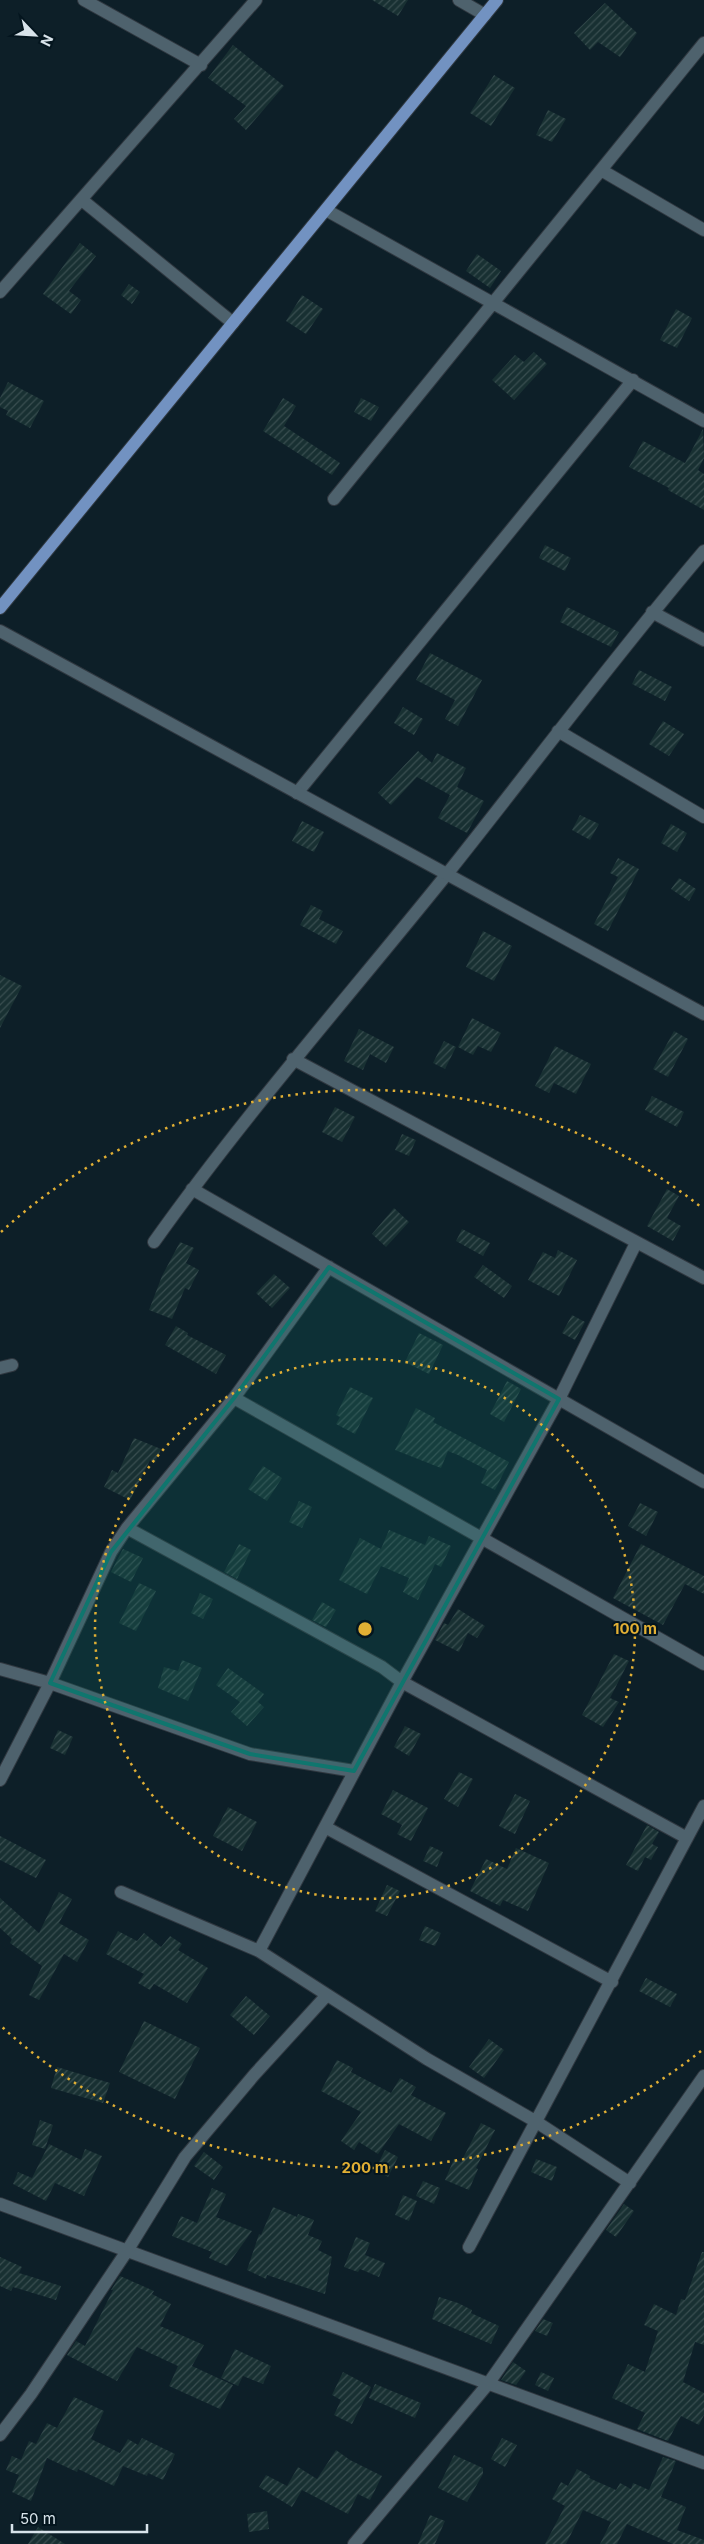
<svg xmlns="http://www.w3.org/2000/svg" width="704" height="2544" font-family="Inter,sans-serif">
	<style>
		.building { fill: url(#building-hatch) }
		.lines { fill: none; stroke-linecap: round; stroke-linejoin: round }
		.street-casing { stroke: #303840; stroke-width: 14 }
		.secondary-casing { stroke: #303840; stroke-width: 14 }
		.primary-casing { stroke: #303840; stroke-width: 14 }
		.street { stroke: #4e626d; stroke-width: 12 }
		.secondary { stroke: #4e626d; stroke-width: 12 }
		.primary { stroke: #7292c1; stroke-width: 12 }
		.marked { fill: #0f766e; fill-opacity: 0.2; stroke: #0f766e; stroke-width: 4; stroke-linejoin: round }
		.ring { fill: none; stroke: #e1af34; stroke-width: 2.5; stroke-dasharray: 2.5 5 }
		.centre { fill: #e1af34; stroke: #04151e; stroke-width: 2.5 }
		.ring-label { font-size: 15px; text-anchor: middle; font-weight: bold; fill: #e1af34; stroke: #04151e; stroke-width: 4; stroke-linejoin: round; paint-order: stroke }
	</style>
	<defs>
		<pattern id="building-hatch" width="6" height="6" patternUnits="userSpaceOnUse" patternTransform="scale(1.25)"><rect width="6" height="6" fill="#183032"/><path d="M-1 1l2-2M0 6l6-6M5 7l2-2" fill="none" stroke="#394e50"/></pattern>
	</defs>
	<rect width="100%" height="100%" fill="#0d1f28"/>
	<path class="building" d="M372 0H408L398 16Z
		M605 3 637 33 620 57 598 42 590 50 574 33Z
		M233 45 284 86 246 130 234 119 246 106 208 78Z
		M494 75 515 88 491 126 470 113Z
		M548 110 566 119 552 142 536 135Z
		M80 243 96 256 69 291 81 300 71 314 43 294Z
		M477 254 501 271 490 288 466 271Z
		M129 284 140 292 132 304 121 295Z
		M302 295 323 309 306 334 286 321Z
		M676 309 692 318 677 348 660 340Z
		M534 352 547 364 514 400 492 380 515 355 524 362Z
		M8 382 44 401 30 428 6 415 8 411 0 407V398Z
		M283 398 296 406 284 426 340 463 332 475 263 431Z
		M361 398 379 407 371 421 354 412Z
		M703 429 704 458 698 470 704 474V510L668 490 669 488 629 467 643 441 685 463Z
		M545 545 571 558 565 571 539 558Z
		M567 607 619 632 611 647 560 622Z
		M430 653 482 680 458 726 445 719 455 700 416 680Z
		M639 670 672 687 665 701 632 684Z
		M403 707 423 719 414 735 394 723Z
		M663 721 684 734 669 756 649 744Z
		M418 751 432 763 437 753 466 768 457 787 484 801 467 833 438 818 450 795 417 777 391 805 378 793Z
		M580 815 599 824 590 840 572 830Z
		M302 821 324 832 314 852 292 841Z
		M671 824 687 833 677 852 661 843Z
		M618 858 639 869 608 931 594 924 618 877 610 873Z
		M679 878 696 889 689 901 671 889Z
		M311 905 323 911 319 919 343 931 336 944 300 925Z
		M483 931 512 946 494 981 466 967Z
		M0 975 22 986 0 1028Z
		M472 1018 501 1033 491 1052 478 1046 473 1055 458 1047Z
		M359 1029 394 1047 386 1063 370 1054 363 1070 344 1061Z
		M674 1031 688 1039 668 1077 653 1069Z
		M444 1041 456 1047 445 1069 433 1063Z
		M555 1046 591 1064 576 1094 554 1083 549 1093 535 1086Z
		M652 1096 684 1112 677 1127 645 1110Z
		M335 1107 355 1117 342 1142 322 1132Z
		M402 1134 416 1140 409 1156 395 1150Z
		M667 1189 679 1196 667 1218 681 1226 673 1241 647 1226Z
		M394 1208 409 1222 386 1247 372 1234Z
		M462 1229 490 1243 483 1256 456 1241Z
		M180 1242 194 1248 186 1263 199 1270 189 1290 185 1288 172 1319 149 1310 162 1276Z
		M558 1250 577 1260 559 1296 528 1280 543 1252 555 1258Z
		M483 1265 512 1286 504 1298 474 1277Z
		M274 1274 290 1288 272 1308 256 1293Z
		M572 1315 585 1322 575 1340 562 1333Z
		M176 1326 188 1333 187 1335 226 1355 216 1374 165 1345Z
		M419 1333 443 1345 429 1374 405 1362Z
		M507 1381 521 1389 504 1422 490 1414Z
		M350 1387 373 1398 355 1434 336 1424 340 1417 336 1415Z
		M416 1408 435 1418 433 1422 509 1462 495 1490 481 1483 487 1470 458 1455 448 1451 441 1468 395 1450Z
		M134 1438 161 1449 155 1463 150 1460 130 1500 104 1487 112 1470 118 1473Z
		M263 1466 282 1478 267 1501 248 1489Z
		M299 1501 312 1507 302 1528 289 1522Z
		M640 1503 658 1512 646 1536 628 1526Z
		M389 1530 425 1545 429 1536 451 1546 441 1567 435 1564 418 1600 403 1592 409 1578 381 1566 367 1594 339 1580 360 1538 381 1549Z
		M239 1544 251 1550 237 1579 224 1572Z
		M641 1544 704 1576V1594L685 1584 663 1625 613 1598Z
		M123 1549 143 1558 131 1582 111 1572Z
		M139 1583 156 1591 136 1631 119 1623Z
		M200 1593 213 1599 203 1619 191 1613Z
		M322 1602 336 1610 326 1627 312 1620Z
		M458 1609 485 1626 477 1638 468 1633 459 1652 435 1640 444 1623 448 1625Z
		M614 1654 629 1661 610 1698 619 1702 603 1727 582 1715Z
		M182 1660 202 1668 188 1701 158 1688 164 1667 178 1671Z
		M228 1668 264 1694 258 1702 264 1707 247 1726 231 1712 240 1702 216 1685Z
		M405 1726 421 1734 409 1756 394 1747Z
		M58 1730 73 1737 65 1755 50 1748Z
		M459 1772 473 1779 458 1807 444 1799Z
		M393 1790 428 1808 411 1841 397 1834 402 1825 381 1814Z
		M515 1794 530 1801 515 1834 499 1826Z
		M228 1807 257 1822 242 1851 213 1836Z
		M647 1825 659 1832 652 1844 658 1847 651 1860 645 1857 638 1871 626 1865Z
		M0 1836 46 1860 36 1878 0 1860Z
		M430 1846 443 1852 437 1867 423 1861Z
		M516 1848 549 1863 528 1911 503 1900 500 1906 470 1891 486 1859 507 1869Z
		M387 1885 400 1891 387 1916 375 1911Z
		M59 1892 72 1899 59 1923 89 1940 77 1962 64 1954 39 2000 29 1995 42 1966 10 1943 12 1939 0 1928V1898L39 1933Z
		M425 1926 441 1933 435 1946 419 1940Z
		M118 1931 137 1941 144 1933 161 1947 170 1936 182 1944 178 1950 208 1968 187 2003 154 1984 150 1990 138 1983 144 1974 106 1954Z
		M646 1978 677 1994 670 2007 639 1991Z
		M246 1996 270 2016 254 2035 230 2015Z
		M144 2021 200 2048 175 2099 119 2072Z
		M489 2039 504 2050 484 2078 469 2067Z
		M337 2060 353 2068 351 2072 391 2093 400 2078 416 2087 411 2095 446 2113 431 2141 399 2124 378 2154 359 2142 354 2150 341 2141 361 2112 321 2091Z
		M57 2067 110 2083 103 2103 51 2088Z
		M40 2120 53 2125 45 2149 32 2145Z
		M481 2123 495 2130 476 2168 478 2169 469 2190 445 2180 454 2159 461 2162Z
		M49 2144 81 2160 85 2149 102 2156 84 2196 55 2183 46 2201 13 2184 18 2172 32 2178Z
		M385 2150 398 2157 388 2177 375 2170Z
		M204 2152 223 2167 214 2180 194 2166Z
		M536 2159 557 2167 552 2181 531 2172Z
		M423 2181 440 2188 434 2204 416 2196Z
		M212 2188 226 2194 216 2217 252 2231 227 2266 209 2258 212 2252 172 2236 181 2216 197 2223Z
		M403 2195 417 2201 409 2221 395 2215Z
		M624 2204 634 2211 616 2237 606 2230Z
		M273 2207 297 2217 298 2214 314 2220 308 2235 322 2241 318 2250 332 2257 325 2294 267 2275 266 2279 247 2270 259 2234 261 2235Z
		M356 2237 370 2243 365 2255 385 2263 379 2277 360 2269 358 2272 344 2267Z
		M702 2252H704V2345L695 2342 683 2382 704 2393V2415L699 2425 681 2416 668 2441 637 2429 645 2413 612 2398 628 2364 645 2372 658 2331 644 2325 654 2304 676 2315 681 2299 685 2300Z
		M0 2257 22 2267 19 2273 61 2286 56 2300 13 2287 11 2291 0 2286Z
		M120 2276 154 2291 152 2294 171 2304 160 2326 204 2345 192 2366 233 2385 220 2409 169 2386 178 2366 137 2347 117 2381 67 2355 76 2341 85 2346 113 2290H111Z
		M439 2297 458 2303 472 2310 471 2313 499 2326 491 2344 432 2319Z
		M543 2319 553 2323 547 2336 535 2331Z
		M235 2349 271 2366 263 2384 243 2376 238 2386 221 2378Z
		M513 2362 526 2371 516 2385 501 2380Z
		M343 2372 371 2387 352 2424 334 2415 341 2400 332 2395Z
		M541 2372 554 2378 548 2391 535 2385Z
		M375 2384 421 2403 415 2418 369 2398Z
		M74 2397 104 2411 91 2439 120 2453 128 2439 138 2445 142 2438 175 2454 163 2480 148 2473 147 2476 123 2466 114 2486 78 2469 77 2472 47 2458 31 2501 12 2492 19 2475 6 2470 12 2456 21 2460 29 2441 36 2444 47 2423 57 2428Z
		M502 2438 517 2445 505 2467 491 2459Z
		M336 2450 350 2460 382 2476 370 2500 358 2494 348 2514 302 2490 292 2507 259 2487 266 2475 287 2486 298 2467 317 2479Z
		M454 2455 483 2468V2474L467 2502 438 2488Z
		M663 2457 676 2461 661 2497 686 2507 677 2530 704 2540V2544H673L627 2524 617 2544H600L611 2522 583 2510 566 2544H545L565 2506 552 2499 561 2482 568 2486 577 2469 590 2476 589 2478 616 2490 620 2483 631 2489 633 2483 649 2490Z
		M267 2511 269 2529 249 2532 247 2514Z
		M430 2515 445 2521 435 2544H418Z
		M38 2527 65 2544H28Z"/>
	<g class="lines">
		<g class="street-casing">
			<path id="street" d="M84 0 201 65
				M459 0 485 15
				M601 170 704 230
				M82 200 233 323
				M326 210 704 421
				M0 292 256 0
				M334 499 704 43
				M652 612 704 640
				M558 731 704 817
				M297 793 633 380
				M293 1059 704 1278
				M192 1189 704 1482
				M154 1242C245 1114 349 996 447 874 533 766 615 656 704 551
				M0 1368 12 1365
				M234 1398 704 1664
				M127 1528 382 1667 402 1682 687 1838
				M0 1669 50 1683 250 1754 354 1771
				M0 1780 50 1683 111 1552 127 1528 234 1398 329 1267
				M325 1827 612 1982
				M121 1892 259 1951 427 2059 535 2121 630 2183
				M259 1951 402 1682 559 1399 636 1243
				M0 2204 704 2463
				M469 2247 704 1806
				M0 2435 31 2394 127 2251 185 2157 254 2075 327 1995
				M354 2544 488 2384 704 2076"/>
		</g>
		<g class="secondary-casing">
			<path id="secondary" d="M0 631 704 1014"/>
		</g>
		<g class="primary-casing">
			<path id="primary" d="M0 608 497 0"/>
		</g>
		<use href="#street" class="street"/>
		<use href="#secondary" class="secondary"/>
		<use href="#primary" class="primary"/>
	</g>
	<path class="marked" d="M329 1267 559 1399 354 1771 250 1754 50 1683 111 1552 234 1398Z"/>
	<g class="ring">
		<circle cx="365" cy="1629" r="270"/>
		<path d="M701 2051A539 539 0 0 1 1 2026M1 1232A539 539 0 0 1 701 1207"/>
	</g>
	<circle cx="365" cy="1629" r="8" class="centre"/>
	<g class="ring-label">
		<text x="635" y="1634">100 m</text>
		<text x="365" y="2173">200 m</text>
	</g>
	<g transform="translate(35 35) rotate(115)" stroke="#04151e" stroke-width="4" paint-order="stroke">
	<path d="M0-4L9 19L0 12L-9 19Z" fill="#d8e3ea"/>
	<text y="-8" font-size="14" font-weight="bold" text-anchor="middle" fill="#d8e3ea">N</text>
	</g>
	<path d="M12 2524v8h135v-8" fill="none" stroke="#d8e3ea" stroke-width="2.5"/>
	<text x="20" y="2524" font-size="15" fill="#d8e3ea" stroke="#04151e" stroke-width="4" paint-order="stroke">50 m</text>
</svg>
